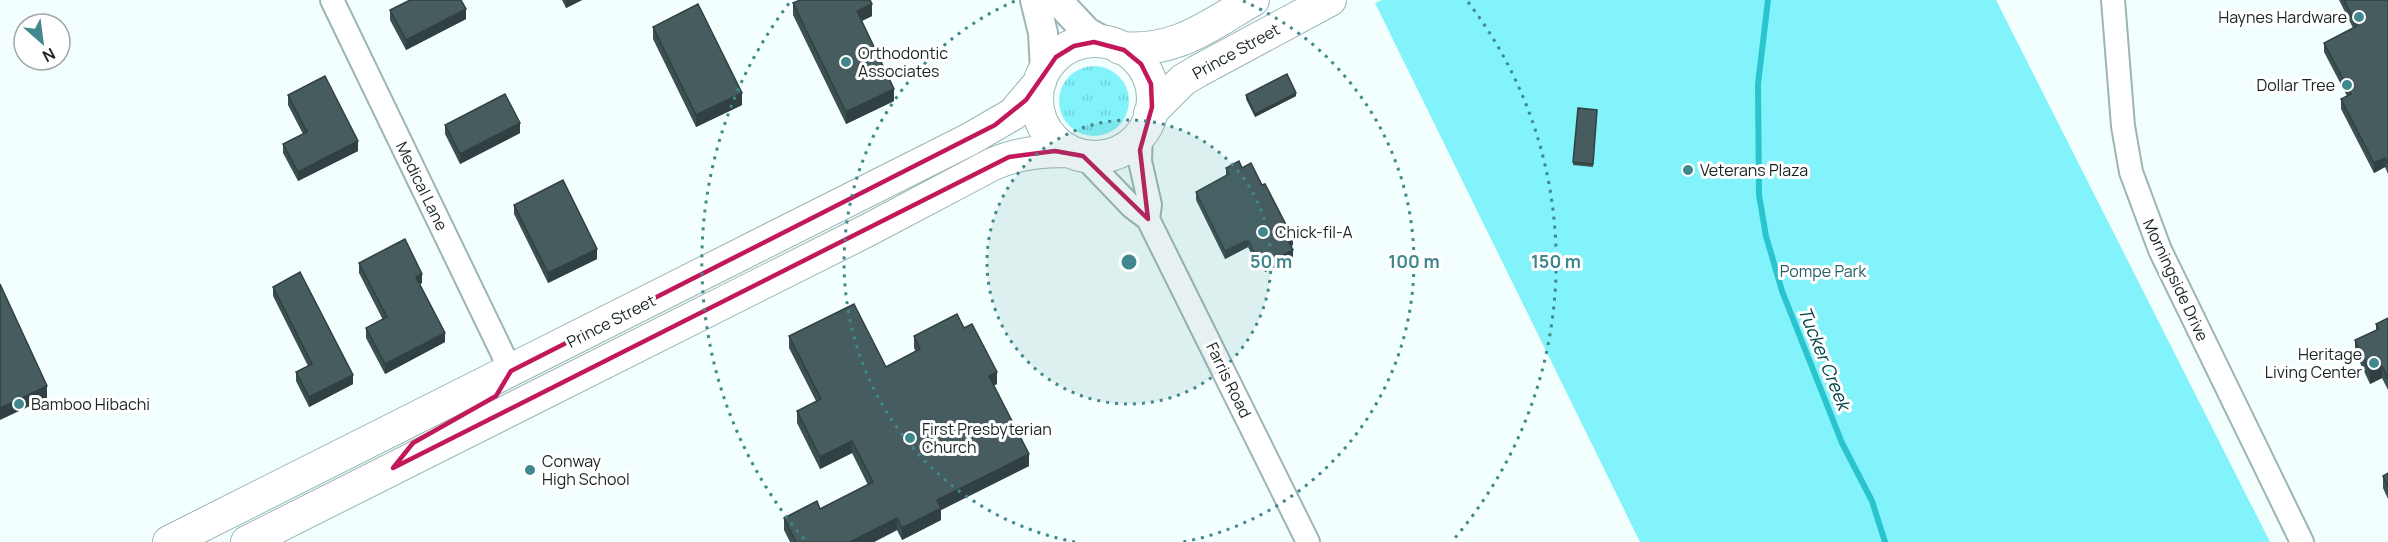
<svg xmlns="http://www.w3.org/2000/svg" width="2388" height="542" font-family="Manrope,sans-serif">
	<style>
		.grass { fill: url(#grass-tufts) }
		.green { fill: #82f3fa }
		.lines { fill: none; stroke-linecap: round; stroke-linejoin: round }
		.stream { stroke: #29c4cd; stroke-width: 6 }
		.minor-casing { stroke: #9cb5b6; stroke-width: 26 }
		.tertiary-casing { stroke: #9cb5b6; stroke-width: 32 }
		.secondary-casing { stroke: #9cb5b6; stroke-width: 34 }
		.minor { stroke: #fff; stroke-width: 22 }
		.tertiary { stroke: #fff; stroke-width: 28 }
		.secondary { stroke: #fff; stroke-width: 32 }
		.wall { fill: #3c4f51 }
		.shaded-wall { fill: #314042 }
		.building { fill: #465c5e; stroke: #314042; stroke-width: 1.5 }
		.marked { fill: none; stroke: #c2185b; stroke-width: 4.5; stroke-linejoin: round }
		.ring { fill: none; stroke: #40888d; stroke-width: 3; stroke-dasharray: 3 6 }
		.poi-dot { fill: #40888d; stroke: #fff; stroke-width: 2 }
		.labels { text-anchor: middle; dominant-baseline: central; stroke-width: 6; stroke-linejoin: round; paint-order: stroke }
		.poi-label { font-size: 16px; fill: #1a2424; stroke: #fff; text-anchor: start }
		.street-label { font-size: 16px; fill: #1a2424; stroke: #fff }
		.park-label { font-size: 16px; fill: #266064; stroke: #fff }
		.water-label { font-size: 18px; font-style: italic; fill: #004346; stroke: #fff }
		.centre { fill: #40888d; stroke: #fff; stroke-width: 3 }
		.ring-label { font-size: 18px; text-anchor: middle; font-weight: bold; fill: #40888d; stroke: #fff; stroke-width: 6; stroke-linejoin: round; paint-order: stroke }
	</style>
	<defs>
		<pattern id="grass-tufts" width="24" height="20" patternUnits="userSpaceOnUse" patternTransform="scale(1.5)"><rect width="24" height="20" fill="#82f3fa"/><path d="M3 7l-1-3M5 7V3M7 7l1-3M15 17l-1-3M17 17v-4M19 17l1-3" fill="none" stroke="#70d0d6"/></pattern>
	</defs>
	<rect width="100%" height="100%" fill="#f3fefe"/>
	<path class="grass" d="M1059 101a35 35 0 1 1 70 0a35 35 0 1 1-70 0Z"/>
	<path class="green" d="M1382 0H1996L2270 542H1640L1375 3Z"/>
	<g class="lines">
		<path class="stream" d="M1768 0 1758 84 1759 195 1766 236 1782 291 1842 443 1872 501 1885 542"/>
		<g class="minor-casing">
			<path id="minor" d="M332 0 511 371
				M2113 0 2123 126 2131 172 2160 250 2302 542
				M1141 132 1140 161 1150 205 1148 219
				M1083 156 1132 207 1148 219 1308 542"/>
		</g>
		<g class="tertiary-casing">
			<path id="tertiary" d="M1035 0 1043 33 1045 70
				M1057 0 1087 32 1105 42"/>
		</g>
		<g class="secondary-casing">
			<path id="secondary" d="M1037 99a58 58 0 1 1 116 0a58 58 0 1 1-116 0Z
				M1120 48C1176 53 1208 26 1253 0
				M1150 113 1183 80 1198 71 1330 0
				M169 542 970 139 1013 114 1040 82
				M247 542 868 230 993 164C1018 153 1042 151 1069 151"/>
		</g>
		<use href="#minor" class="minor"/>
		<use href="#tertiary" class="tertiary"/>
		<use href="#secondary" class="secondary"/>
	</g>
	<path class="wall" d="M562 0H582L566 8Z
		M2339 0H2388V174L2385 167 2374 173 2341 109V99L2347 96 2324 52V43L2353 28Z
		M793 3 872 16 862 21 894 101 846 124 793 15Z
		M390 10 466 19 406 50 390 20Z
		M653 27 742 105 696 127 653 39Z
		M288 95 358 151 298 181 283 153V144L303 134 288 105Z
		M1246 95 1296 96 1255 117 1246 99Z
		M1578 108 1597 110 1593 167 1573 165Z
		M445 125 520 133 460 164 445 134Z
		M1226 168H1242L1262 185 1293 245 1291 246 1293 257 1265 272 1260 261 1256 263 1248 247 1225 259 1196 200V192L1226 176Z
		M514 205 597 259 548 283 514 214Z
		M359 263 422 283 420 284 445 342 385 374 366 338V328L383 320 359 273Z
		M273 287 353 384 309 407 296 381V372L308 366 273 296Z
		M2388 318V390L2382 378 2370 384 2355 352V340L2376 330V324Z
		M964 328 997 384 994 385 1029 466 941 510V520L902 540 897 530 874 542H790L784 530V518L820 509 868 485 852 453 820 469 797 423V411L816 401 789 348V336L886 367 916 352 914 348V336Z
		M2388 473V499L2383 488V476Z"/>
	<path class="shaded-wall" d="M566 0H582L566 8Z
		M872 4V16L857 23V11Z
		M466 9V19L406 50V40Z
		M894 89V101L846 124V112Z
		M742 93V105L696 127V115Z
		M1296 93V96L1255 117V114Z
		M520 123V133L460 164V154Z
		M358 141V151L298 181V172Z
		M2385 158V167L2374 173V163Z
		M1293 238V245L1288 248V240Z
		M1248 240V247L1225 259V251Z
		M597 249V259L548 283V273Z
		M1293 250V257L1265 272V264Z
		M1260 254V261L1256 263V256Z
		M422 274V283L416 286V277Z
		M445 333V342L385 374V364Z
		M2382 366V378L2370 384V372Z
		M997 372V384L989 388V376Z
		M353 375V384L309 407V397Z
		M47 386V398L0 420V408Z
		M852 441V453L820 469V457Z
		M1029 454V466L941 510V520L902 540V528L937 500Z
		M897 518V530L874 542H850Z"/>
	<path class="building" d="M410 0H461L466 9 406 40 390 10Z
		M800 0H870L872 4 857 11 894 89 846 112 793 3Z
		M2344 0H2388V164L2385 158 2374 163 2341 99 2351 94 2324 43 2357 26Z
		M698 4 742 93 696 115 653 27Z
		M1287 74 1296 93 1255 114 1246 95Z
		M325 76 358 141 298 172 283 144 307 132 288 95Z
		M505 94 520 123 460 154 445 125Z
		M1578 108 1597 110 1593 164 1573 162Z
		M1239 161 1242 168 1251 163 1262 185 1265 184 1293 238 1288 240 1293 250 1265 264 1260 254 1256 256 1248 240 1225 251 1196 192 1229 174 1226 168Z
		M563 180 597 249 548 273 514 205Z
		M405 239 422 274 416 277 445 333 385 364 366 328 387 317 359 263Z
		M300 272 353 375 309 397 296 372 312 364 273 287Z
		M0 284 47 386 0 408Z
		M854 304 886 367 920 349 914 336 957 314 964 328 972 324 997 372 989 376 1029 454 937 500 941 508 902 528 897 518 850 542H796L784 518 817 501 820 509 873 482 852 441 820 457 797 411 821 399 789 336Z
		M2388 318V378L2382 366 2370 372 2355 340 2379 329 2376 324Z
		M2388 473V487L2383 476Z"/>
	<path class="marked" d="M1094 42 1124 50 1141 64 1151 84 1152 107 1140 150 1148 219 1083 156 1055 151 1009 157 393 468 413 443 496 396 511 371 995 125 1026 100 1056 57 1074 46Z"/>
	<circle cx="1129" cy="262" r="142" fill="#40888d" fill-opacity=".12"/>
	<g class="ring">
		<circle cx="1129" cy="262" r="142"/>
		<path d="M1075 542A285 285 0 0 1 1015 1M1243 1A285 285 0 0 1 1183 542"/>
		<path d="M804 539A427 427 0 0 1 790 2M1468 2A427 427 0 0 1 1454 539"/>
	</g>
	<g class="poi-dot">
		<circle cx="2359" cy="17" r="6"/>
		<circle cx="846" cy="62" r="6"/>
		<circle cx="2347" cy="85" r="6"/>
		<circle cx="1688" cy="170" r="6"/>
		<circle cx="1263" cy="232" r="6"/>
		<circle cx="2374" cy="363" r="6"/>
		<circle cx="19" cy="404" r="6"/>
		<circle cx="910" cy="438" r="6"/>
		<circle cx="530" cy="470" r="6"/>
	</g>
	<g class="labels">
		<g class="poi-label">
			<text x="2347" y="17" text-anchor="end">Haynes Hardware</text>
			<text x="858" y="53">Orthodontic<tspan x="858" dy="18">Associates</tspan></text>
			<text x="2335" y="85" text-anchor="end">Dollar Tree</text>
			<text x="1700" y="170">Veterans Plaza</text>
			<text x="1275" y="232">Chick-fil-A</text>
			<text x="2362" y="354" text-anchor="end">Heritage<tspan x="2362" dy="18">Living Center</tspan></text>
			<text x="31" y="404">Bamboo Hibachi</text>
			<text x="922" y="429">First Presbyterian<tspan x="922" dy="18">Church</tspan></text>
			<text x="542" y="461">Conway<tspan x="542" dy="18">High School</tspan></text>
		</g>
		<g class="street-label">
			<text transform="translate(1236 51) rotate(-29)">Prince Street</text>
			<text transform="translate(422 186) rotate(64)">Medical Lane</text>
			<text transform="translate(2176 280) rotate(65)">Morningside Drive</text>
			<text transform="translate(611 321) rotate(-27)">Prince Street</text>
			<text transform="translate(1229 380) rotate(64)">Farris Road</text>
		</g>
		<g class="park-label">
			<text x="1823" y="271">Pompe Park</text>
		</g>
		<g class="water-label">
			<text transform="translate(1825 358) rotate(68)">Tucker Creek</text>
		</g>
	</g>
	<circle cx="1129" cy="262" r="9" class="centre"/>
	<g class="ring-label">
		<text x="1271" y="268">50 m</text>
		<text x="1414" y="268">100 m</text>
		<text x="1556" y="268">150 m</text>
	</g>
	<g transform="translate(42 42) rotate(152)"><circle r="28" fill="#ffffff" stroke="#a3a7a7" stroke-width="1.5"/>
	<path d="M0-4.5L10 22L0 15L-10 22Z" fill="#40888d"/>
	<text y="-9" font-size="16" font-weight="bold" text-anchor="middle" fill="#1a2424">N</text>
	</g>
</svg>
